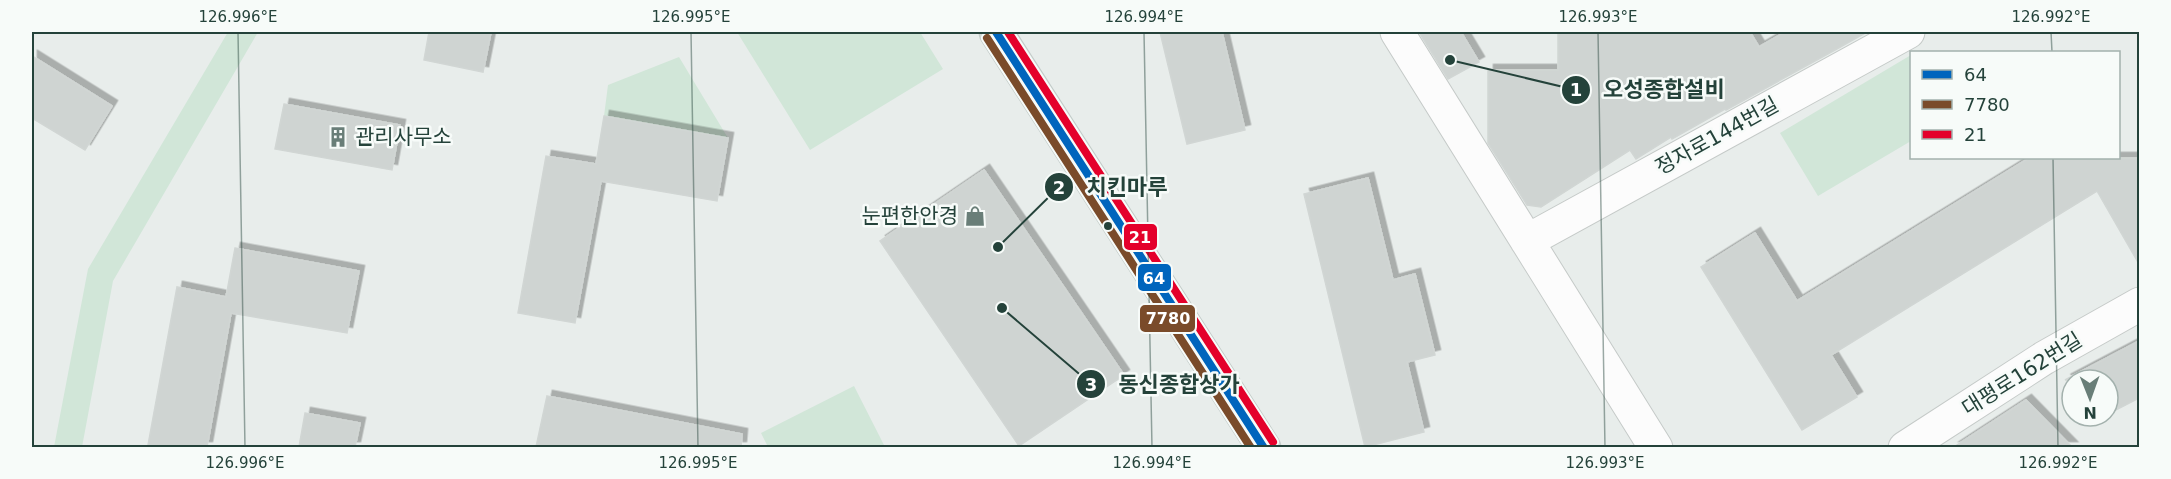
<svg xmlns="http://www.w3.org/2000/svg" width="2171" height="479" font-family="'DejaVu Sans','Noto Sans KR',sans-serif">
	<style>
		.green { fill: #d1e6d8 }
		.building { fill: #cfd4d2; stroke: #d1d6d4; stroke-width: 1.5; filter: url(#shadow) }
		.lines { fill: none; stroke-linecap: round; stroke-linejoin: round }
		.minor-casing { stroke: #c5cac8; stroke-width: 35 }
		.major-casing { stroke: #c3ccc9; stroke-width: 35 }
		.minor { stroke: #fcfcfc; stroke-width: 33 }
		.major { stroke: #cfd7d5; stroke-width: 33 }
		.bus-1-casing { stroke: #f7fbf9; stroke-width: 12 }
		.bus-2-casing { stroke: #f7fbf9; stroke-width: 12 }
		.bus-3-casing { stroke: #f7fbf9; stroke-width: 12 }
		.bus-1 { stroke: #0065bd; stroke-width: 8 }
		.bus-2 { stroke: #7a4b2a; stroke-width: 8 }
		.bus-3 { stroke: #e4002b; stroke-width: 8 }
		.ticks { fill: none; stroke: #24423a; stroke-width: 1.5; stroke-opacity: 0.45 }
		.bus-dot { fill: #24423a; stroke: #f7fbf9; stroke-width: 2 }
		.labels { text-anchor: middle; dominant-baseline: central; stroke-width: 5; stroke-linejoin: round; paint-order: stroke }
		.street-label { font-size: 21px; fill: #24423a; stroke: #f7fbf9 }
		.poi-label { font-size: 21px; fill: #24423a; stroke: #f7fbf9; text-anchor: start }
		.leader { fill: none; stroke: #24423a; stroke-width: 2 }
		.callout-dot { fill: #24423a; stroke: #f7fbf9; stroke-width: 2 }
		.mark-label { font-size: 18px; text-anchor: middle; font-weight: bold; fill: #fff }
		.callout-label { font-size: 22px; text-anchor: middle; font-weight: bold; fill: #24423a; stroke: #f7fbf9; stroke-width: 5; stroke-linejoin: round; paint-order: stroke }
		.line-badge { stroke: #f7fbf9; stroke-width: 2 }
		.badge-label { font-size: 16px; text-anchor: middle; font-weight: bold; fill: #fff }
		.neatline { fill: none; stroke: #24423a; stroke-width: 2 }
		.ticks-label { font-size: 15px; text-anchor: middle; fill: #24423a }
	</style>
	<defs>
		<filter id="shadow"><feDropShadow dx="5.5" dy="-5.5" stdDeviation="0" flood-color="#0004"/></filter>
	</defs>
	<rect width="100%" height="100%" fill="#e8edeb"/>
	<path class="green" d="M228 32H258L113 281 82 447H54L88 269Z
		M737 32H920L943 69 810 150Z
		M1911 55V141L1818 196 1780 133Z
		M679 57 728 138 604 116 608 85Z
		M854 386 885 447H768L761 433Z"/>
	<path class="building" d="M429 32H491L483 72 424 60Z
		M1160 32H1222L1245 130 1187 144Z
		M1419 32H1461L1479 62 1448 79Z
		M1558 32H1750L1759 47 1785 32H1867L1835 50 1726 110 1725 109 1672 139 1671 137 1636 159 1630 150 1541 207 1527 205 1488 143V70H1558Z
		M32 56 112 106 85 150 32 118Z
		M284 104 400 125 392 170 275 149Z
		M604 116 728 138 717 201 601 181 575 323 518 313 546 156 596 164Z
		M2029 158H2139V264L2097 191 1831 355 1857 397 1802 430 1701 267 1755 233 1797 301Z
		M984 170 1124 375 1019 446 880 241Z
		M1368 178 1393 280 1415 274 1435 355 1407 362 1424 432 1365 447 1304 194Z
		M235 248 359 271 347 333 231 313 207 447H164L148 445 177 287 226 297Z
		M2139 341V398L2108 414V380H2065Z
		M547 396 742 434 741 447H536Z
		M2026 400 2072 447H1954Z
		M305 413 360 423 355 447H299Z"/>
	<g class="lines">
		<g class="minor-casing">
			<path id="minor" d="M1397 32 1656 448
				M1527 241 1908 32
				M1905 448 2044 358 2140 304"/>
		</g>
		<g class="major-casing">
			<path id="major" d="M996 32 1264 448"/>
		</g>
		<use href="#minor" class="minor"/>
		<use href="#major" class="major"/>
		<g class="bus-1-casing">
			<path id="bus-1" d="M996 32 1264 448"/>
		</g>
		<g class="bus-2-casing">
			<path id="bus-2" d="M987 38 1251 448"/>
		</g>
		<g class="bus-3-casing">
			<path id="bus-3" d="M1008 32 1273 442"/>
		</g>
		<use href="#bus-1" class="bus-1"/>
		<use href="#bus-2" class="bus-2"/>
		<use href="#bus-3" class="bus-3"/>
	</g>
	<path class="ticks" d="M238 32 245 448M691 32 698 448M1144 32 1152 448M1598 32 1605 448M2051 32 2052 52M2053 158 2058 448"/>
	<defs>
		<g id="building-bare" transform="scale(1.62)"><path d="M-4-6H4V6H1V3H-1V6H-4ZM-2.5-4.3h1.7v1.8h-1.7ZM.8-4.3h1.7v1.8H.8ZM-2.5-1h1.7V.8h-1.7ZM.8-1h1.7V.8H.8Z" fill="#697e78" stroke="#f7fbf9" stroke-width="2.5" paint-order="stroke"/></g>
		<g id="shop-bare" transform="scale(1.62)"><path d="M-5-2.5h2.3a2.7 3.5 0 0 1 5.4 0H5L5.5 6h-11ZM-1.5-2.5h3a1.5 2.3 0 0 0-3 0Z" fill="#697e78" stroke="#f7fbf9" stroke-width="2.5" paint-order="stroke"/></g>
	</defs>
	<g fill-rule="evenodd">
		<use href="#building-bare" x="338" y="137"/>
		<use href="#shop-bare" x="975" y="216"/>
	</g>
	<circle class="bus-dot" cx="1108" cy="226" r="5"/>
	<g class="labels">
		<g class="street-label">
			<text transform="translate(1717 136) rotate(-29)">정자로144번길</text>
			<text transform="translate(2022 374) rotate(-32)">대평로162번길</text>
		</g>
		<g class="poi-label">
			<text x="355" y="137">관리사무소</text>
			<text x="958" y="216" text-anchor="end">눈편한안경</text>
		</g>
	</g>
	<path class="leader" d="M1450 60L1576 90M998 247L1059 187M1002 308L1091 384"/>
	<g class="callout-dot">
		<circle cx="1450" cy="60" r="6"/>
		<circle cx="998" cy="247" r="6"/>
		<circle cx="1002" cy="308" r="6"/>
		<circle cx="1576" cy="90" r="15"/>
		<circle cx="1059" cy="187" r="15"/>
		<circle cx="1091" cy="384" r="15"/>
	</g>
	<g class="mark-label">
		<text x="1576" y="96">1</text>
		<text x="1059" y="194">2</text>
		<text x="1091" y="391">3</text>
	</g>
	<g class="callout-label">
		<text x="1664" y="97">오성종합설비</text>
		<text x="1127" y="195">치킨마루</text>
		<text x="1179" y="392">동신종합상가</text>
	</g>
	<g class="line-badge">
		<rect x="1123" y="223" width="35" height="28" rx="6" fill="#e4002b"/>
		<rect x="1137" y="263" width="35" height="29" rx="6" fill="#0065bd"/>
		<rect x="1139" y="304" width="57" height="29" rx="6" fill="#7a4b2a"/>
	</g>
	<g class="badge-label">
		<text x="1140" y="243">21</text>
		<text x="1154" y="284">64</text>
		<text x="1168" y="324">7780</text>
	</g>
	<rect width="2171" height="479" fill="none" stroke="#f7fbf9" stroke-width="66"/>
	<rect x="1910" y="51" width="210" height="108" fill="#f7fbf9" stroke="#a3b1ad" stroke-width="1.5"/>
	<rect x="1922" y="70" width="30" height="9" fill="#0065bd" stroke="#a3b1ad" stroke-width="1.5"/>
	<text x="1964" y="81" font-size="18" fill="#24423a">64</text>
	<rect x="1922" y="100" width="30" height="9" fill="#7a4b2a" stroke="#a3b1ad" stroke-width="1.5"/>
	<text x="1964" y="111" font-size="18" fill="#24423a">7780</text>
	<rect x="1922" y="130" width="30" height="9" fill="#e4002b" stroke="#a3b1ad" stroke-width="1.5"/>
	<text x="1964" y="141" font-size="18" fill="#24423a">21</text>
	<g transform="translate(2090 398) rotate(179)"><circle r="28" fill="#f7fbf9" stroke="#a3b1ad" stroke-width="1.5"/>
	<path d="M0-4.5L10 22L0 15L-10 22Z" fill="#697e78"/>
	<text y="-9" font-size="16" font-weight="bold" text-anchor="middle" fill="#24423a">N</text>
	</g>
	<rect x="33" y="33" width="2105" height="413" class="neatline"/>
	<g class="ticks-label">
		<text x="238" y="22">126.996°E</text>
		<text x="691" y="22">126.995°E</text>
		<text x="1144" y="22">126.994°E</text>
		<text x="1598" y="22">126.993°E</text>
		<text x="2051" y="22">126.992°E</text>
		<text x="245" y="468">126.996°E</text>
		<text x="698" y="468">126.995°E</text>
		<text x="1152" y="468">126.994°E</text>
		<text x="1605" y="468">126.993°E</text>
		<text x="2058" y="468">126.992°E</text>
	</g>
</svg>
